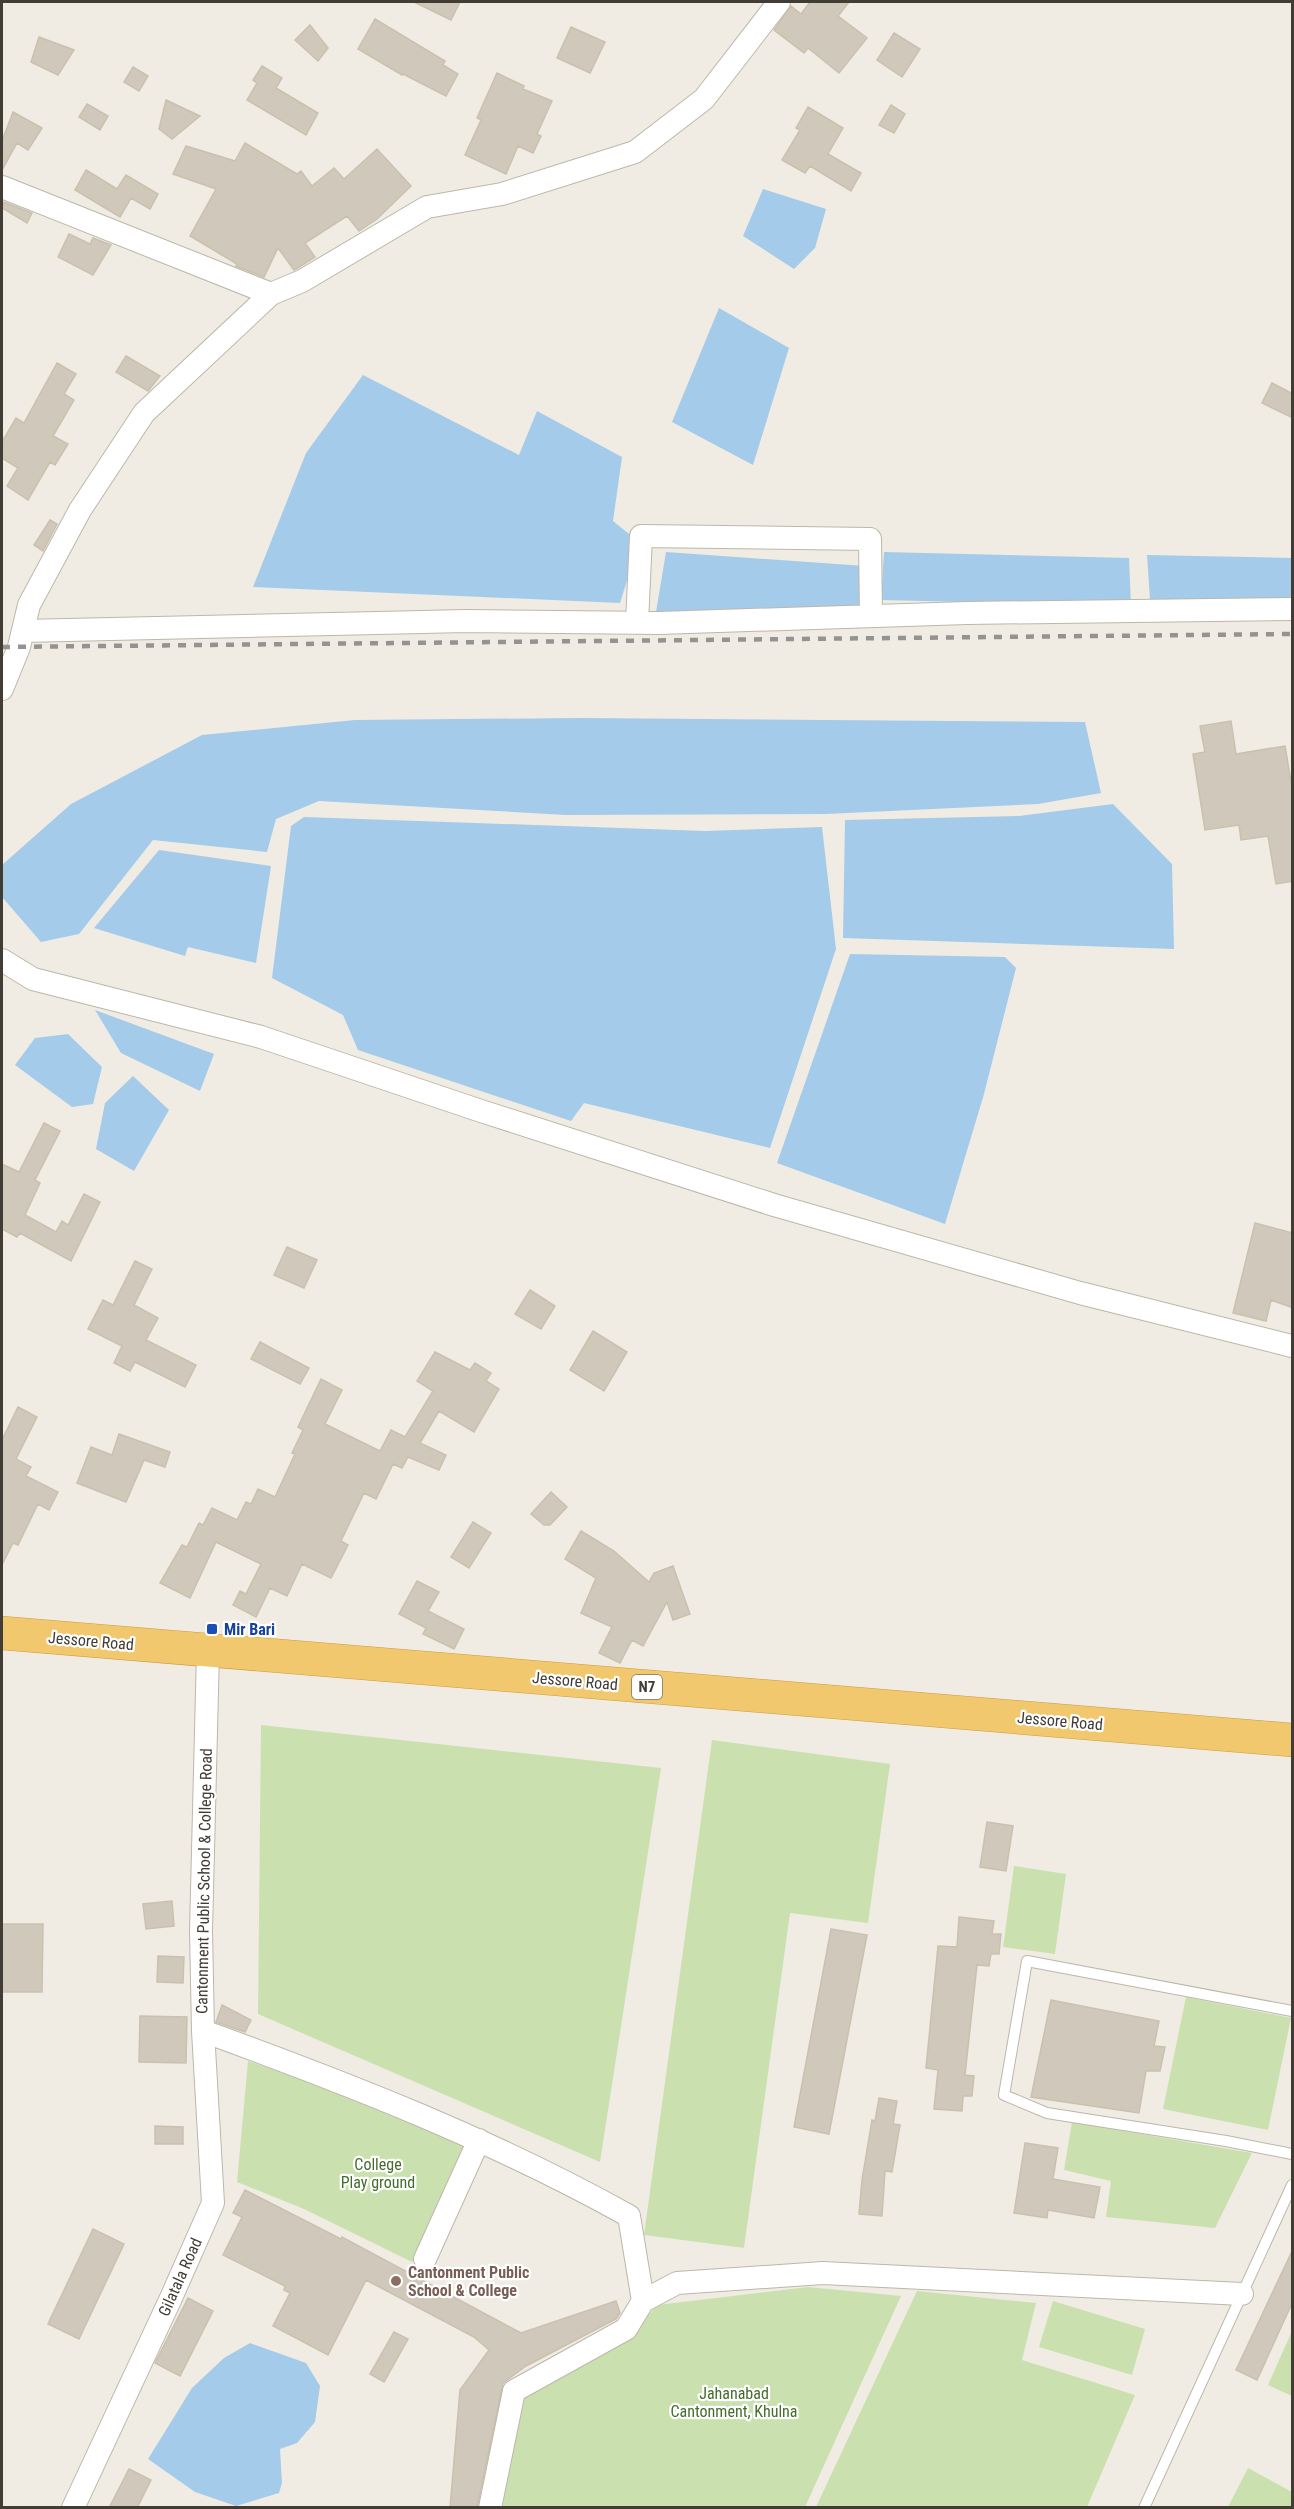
<svg xmlns="http://www.w3.org/2000/svg" width="1294" height="2509" font-family="'Roboto Condensed',sans-serif">
	<style>
		.green { fill: #cae1af }
		.water { fill: #a4cbe9 }
		.building { fill: #d0c8ba; stroke: #cac0ae; stroke-width: 1.5 }
		.lines { fill: none; stroke-linecap: round; stroke-linejoin: round }
		.lane-casing { stroke: #bdb7aa; stroke-width: 12 }
		.street-casing { stroke: #bdb7aa; stroke-width: 24 }
		.highway-casing { stroke: #ce9c3f; stroke-width: 34 }
		.lane { stroke: #fff; stroke-width: 10 }
		.street { stroke: #fff; stroke-width: 22 }
		.highway { stroke: #f1c86e; stroke-width: 33 }
		.rail { stroke: #939393; stroke-width: 4.5; stroke-dasharray: 8 8; stroke-linecap: butt }
		.transit-dot { fill: #1a4fb4; stroke: #fff; stroke-width: 2 }
		.education-dot { fill: #8d6e63; stroke: #fff; stroke-width: 2 }
		.labels { text-anchor: middle; dominant-baseline: central; stroke-width: 4.5; stroke-linejoin: round; paint-order: stroke }
		.shield { fill: #fff; stroke: #7a7671; stroke-width: 1.5 }
		.shield-label { font-size: 15px; font-weight: bold; fill: #413c34 }
		.transit-label { font-size: 16px; font-weight: bold; fill: #164399; stroke: #fff; text-anchor: start }
		.street-label { font-size: 16px; fill: #413c34; stroke: #fff }
		.park-label { font-size: 16px; fill: #446d2d; stroke: #fff }
		.education-label { font-size: 16px; font-weight: bold; fill: #785e54; stroke: #fff; text-anchor: start }
	</style>
	<rect width="100%" height="100%" fill="#f0ece3"/>
	<path class="green" d="M261 1725 661 1768 600 2162 258 2014Z
		M712 1740 890 1764 868 1923 790 1913 744 2248 644 2235Z
		M1014 1866 1066 1874 1055 1954 1003 1947Z
		M1186 1997 1291 2018 1268 2130 1163 2109Z
		M248 2061 473 2137 412 2262 304 2209 237 2182Z
		M1072 2122 1252 2153 1215 2228 1106 2217 1111 2181 1064 2170Z
		M808 2287 901 2296 805 2507 502 2508 520 2399 634 2332 657 2305Z
		M917 2291 1036 2303 1022 2360 1135 2395 1087 2507H816Z
		M1053 2301 1145 2329 1132 2375 1039 2347Z
		M1292 2331V2396L1268 2385Z
		M1248 2468 1292 2492V2507H1228Z"/>
	<path class="water" d="M763 189 826 209 815 248 794 269 743 236Z
		M719 308 789 348 753 465 672 422Z
		M363 375 519 455 537 411 622 457 613 521 639 542 620 603 253 587 306 453Z
		M666 552 865 566 860 612H656Z
		M884 552 1129 558 1131 606 881 600Z
		M1147 555 1292 558V601L1150 600Z
		M580 718 1085 722 1101 793 1038 804 826 814 566 815 319 801 276 819 267 852 153 840 79 934 41 942 2 897V865L71 804 202 735 355 720Z
		M1113 804 1172 864 1174 949 843 938 845 820 1019 816Z
		M304 817 705 831 822 827 836 949 770 1148 584 1103 571 1121 358 1050 343 1015 272 978 291 826Z
		M159 850 271 866 256 963 188 947 185 956 94 928Z
		M850 954 1005 957 1016 968 984 1094 945 1224 777 1163Z
		M95 1010 214 1054 200 1091 121 1053Z
		M68 1034 102 1067 93 1104 72 1107 15 1065 35 1038Z
		M133 1076 169 1110 134 1171 96 1149 105 1103Z
		M250 2343 306 2363 320 2386 315 2422 297 2443 280 2449 282 2483 279 2493 236 2506 195 2492 148 2459 192 2388 224 2358Z"/>
	<path class="building" d="M414 2H460L451 20Z
		M810 2H849L838 16 867 38 839 73 808 48 804 53 774 30 791 6 801 14Z
		M375 19 445 61 443 65 458 74 446 96 403 74 402 75 358 49Z
		M310 25 328 48 318 61 295 40Z
		M571 27 605 42 590 73 557 58Z
		M894 33 920 49 902 77 877 60Z
		M39 37 74 50 58 75 31 62Z
		M262 66 282 78 276 88 318 113 306 135 247 100 257 83 253 80Z
		M133 67 148 76 139 91 124 82Z
		M497 73 524 86 523 89 552 101 537 134 541 136 533 153 518 146 506 174 465 155 481 120 477 118Z
		M166 100 200 116 172 139 159 129Z
		M87 104 108 116 100 130 79 117Z
		M891 105 905 114 894 133 879 125Z
		M808 107 843 128 828 154 861 173 851 191 810 166 805 173 782 160 800 130 796 128Z
		M13 112 42 128 28 150 17 143 2 170V141Z
		M245 143 297 174 301 171 312 186 334 168 344 179 377 149 411 186 377 219 359 231 347 216 305 243 315 257 296 269 294 270 278 248 264 277 236 266 237 264 190 236 216 189 173 174 186 146 235 161Z
		M86 170 117 189 126 175 158 194 150 209 131 198 120 217 75 190Z
		M4 202 32 213 27 223 2 208Z
		M69 234 90 244 93 238 111 245 93 275 58 257Z
		M126 356 160 376 148 391 116 372Z
		M57 363 76 374 64 394 74 400 53 436 68 444 55 465 50 462 28 500 7 486 18 468 2 458V442L16 418 24 423Z
		M1272 383 1293 394V418L1262 403Z
		M50 520 57 524 43 551 34 545Z
		M1231 721 1236 754 1285 746 1293 793V881L1276 884 1268 836 1241 840 1239 825 1205 830 1193 754 1205 752 1200 726Z
		M44 1123 60 1131 35 1180 40 1183 25 1215 56 1232 62 1221 68 1225 84 1194 100 1202 71 1261 20 1233 17 1237 2 1229V1164L19 1172Z
		M1255 1223 1293 1233V1308L1271 1300 1266 1321 1233 1313Z
		M287 1247 317 1260 304 1288 274 1275Z
		M135 1261 152 1269 134 1305 158 1318 146 1340 196 1365 185 1387 135 1362 130 1371 114 1363 122 1346 88 1329 103 1300 113 1305Z
		M530 1290 555 1306 541 1329 515 1314Z
		M593 1331 627 1352 604 1391 570 1370Z
		M260 1342 309 1368 300 1384 251 1359Z
		M435 1352 470 1370 475 1363 491 1373 486 1381 499 1389 474 1432 439 1411 420 1443 446 1455 439 1470 408 1457 402 1468 393 1464 376 1499 364 1493 341 1541 348 1545 331 1578 302 1564 287 1596 270 1588 256 1617 233 1605 240 1591 246 1594 261 1564 216 1542 190 1598 160 1583 182 1545 187 1547 199 1523 203 1525 212 1508 237 1520 246 1502 251 1504 258 1489 275 1497 295 1454 292 1453 303 1430 298 1427 321 1379 342 1390 325 1424 380 1451 391 1430 405 1437 433 1391 417 1381Z
		M18 1407 37 1417 16 1459 31 1467 26 1476 58 1492 49 1510 38 1504 18 1545 13 1543 2 1565V1440Z
		M119 1434 170 1452 165 1467 144 1460 126 1502 77 1483 91 1447 112 1455Z
		M551 1492 567 1507 550 1525H544L531 1514Z
		M473 1522 491 1533 469 1568 451 1557Z
		M581 1531 614 1551 649 1582 654 1573 673 1566 690 1614 673 1620 667 1602 643 1646 632 1640 620 1663 599 1653 612 1627 581 1613 596 1578 565 1559Z
		M417 1581 439 1592 428 1611 464 1629 454 1649 423 1634 426 1628 399 1614Z
		M987 1822 1013 1826 1006 1871 980 1867Z
		M172 1901 174 1926 146 1929 143 1904Z
		M959 1917 994 1921 992 1934H1001L999 1954H991L989 1966 977 1965 965 2075 974 2076 972 2096H963L962 2111 934 2109 938 2070 926 2068 938 1946 957 1947Z
		M2 1924H43L42 1992H2Z
		M831 1929 867 1935 829 2134 794 2127Z
		M158 1956 184 1957 183 1983 157 1982Z
		M1051 2000 1159 2021 1154 2046 1165 2047 1160 2071H1146L1139 2113 1031 2097Z
		M222 2005 251 2020 245 2032 216 2022Z
		M140 2016 187 2017 186 2063 139 2062Z
		M879 2098 897 2101 893 2124 900 2125 892 2172 885 2171 882 2216 859 2214 862 2180 872 2120 875 2121Z
		M155 2126 183 2127V2144H155Z
		M1025 2143 1058 2148 1053 2179 1100 2187 1094 2218 1048 2210 1047 2218 1014 2213Z
		M245 2190 341 2239 342 2237 521 2333 616 2301 620 2313 616 2319 526 2366 503 2383 477 2508H450L460 2390 489 2350 474 2337 366 2280 328 2355 273 2326 290 2293 284 2290 285 2286 223 2255 242 2217 233 2213Z
		M93 2229 124 2244 79 2339 48 2324Z
		M1293 2249V2301L1257 2380 1236 2370Z
		M188 2298 213 2311 180 2376 155 2363Z
		M394 2332 408 2339 384 2382 370 2374Z
		M129 2469 151 2480 137 2508H109Z"/>
	<g class="lines">
		<g class="lane-casing">
			<path id="lane" d="M1292 2011 1027 1961 1004 2095 1047 2113 1226 2141 1292 2154
				M1144 2508 1292 2185"/>
		</g>
		<g class="street-casing">
			<path id="street" d="M2 187 271 294
				M637 623 641 536 870 539 871 616
				M23 631 466 621 659 623 967 613 1292 609
				M2 689 19 647 29 605 80 510 144 413 271 294 302 281 427 207 502 194 635 152 704 99 779 2
				M2 960 33 979 261 1037 481 1111 774 1205 1080 1293 1292 1346
				M203 2031C349 2084 493 2140 629 2216L643 2301
				M425 2259 479 2140
				M73 2508 171 2298 213 2203 203 2031 201 1931 208 1651
				M490 2508 514 2391 626 2329 643 2301 677 2283 823 2273 1242 2294"/>
		</g>
		<g class="highway-casing">
			<path id="highway" d="M2 1633 1292 1740"/>
		</g>
		<use href="#lane" class="lane"/>
		<use href="#street" class="street"/>
		<use href="#highway" class="highway"/>
		<path class="rail" d="M2 647 1292 634"/>
	</g>
	<rect class="transit-dot" x="206" y="1623" width="12" height="12" rx="3"/>
	<circle class="education-dot" cx="396" cy="2281" r="6"/>
	<g class="labels">
		<rect class="shield" x="632" y="1675" width="30" height="24" rx="4.5"/>
		<g class="shield-label">
			<text x="647" y="1687">N7</text>
		</g>
		<g class="transit-label">
			<text x="224" y="1629">Mir Bari</text>
		</g>
		<g class="street-label">
			<text transform="translate(91 1641) rotate(5)">Jessore Road</text>
			<text transform="translate(575 1681) rotate(5)">Jessore Road</text>
			<text transform="translate(1060 1721) rotate(5)">Jessore Road</text>
			<text transform="translate(204 1881) rotate(-89)">Cantonment Public School &amp; College Road</text>
			<text transform="translate(180 2277) rotate(-66)">Gilatala Road</text>
		</g>
		<g class="park-label">
			<text x="378" y="2164">College<tspan x="378" dy="18">Play ground</tspan></text>
			<text x="734" y="2393">Jahanabad<tspan x="734" dy="18">Cantonment, Khulna</tspan></text>
		</g>
		<g class="education-label">
			<text x="408" y="2272">Cantonment Public<tspan x="408" dy="18">School &amp; College</tspan></text>
		</g>
	</g>
	<rect width="1294" height="2509" fill="none" stroke="#413c34" stroke-width="6"/>
</svg>
